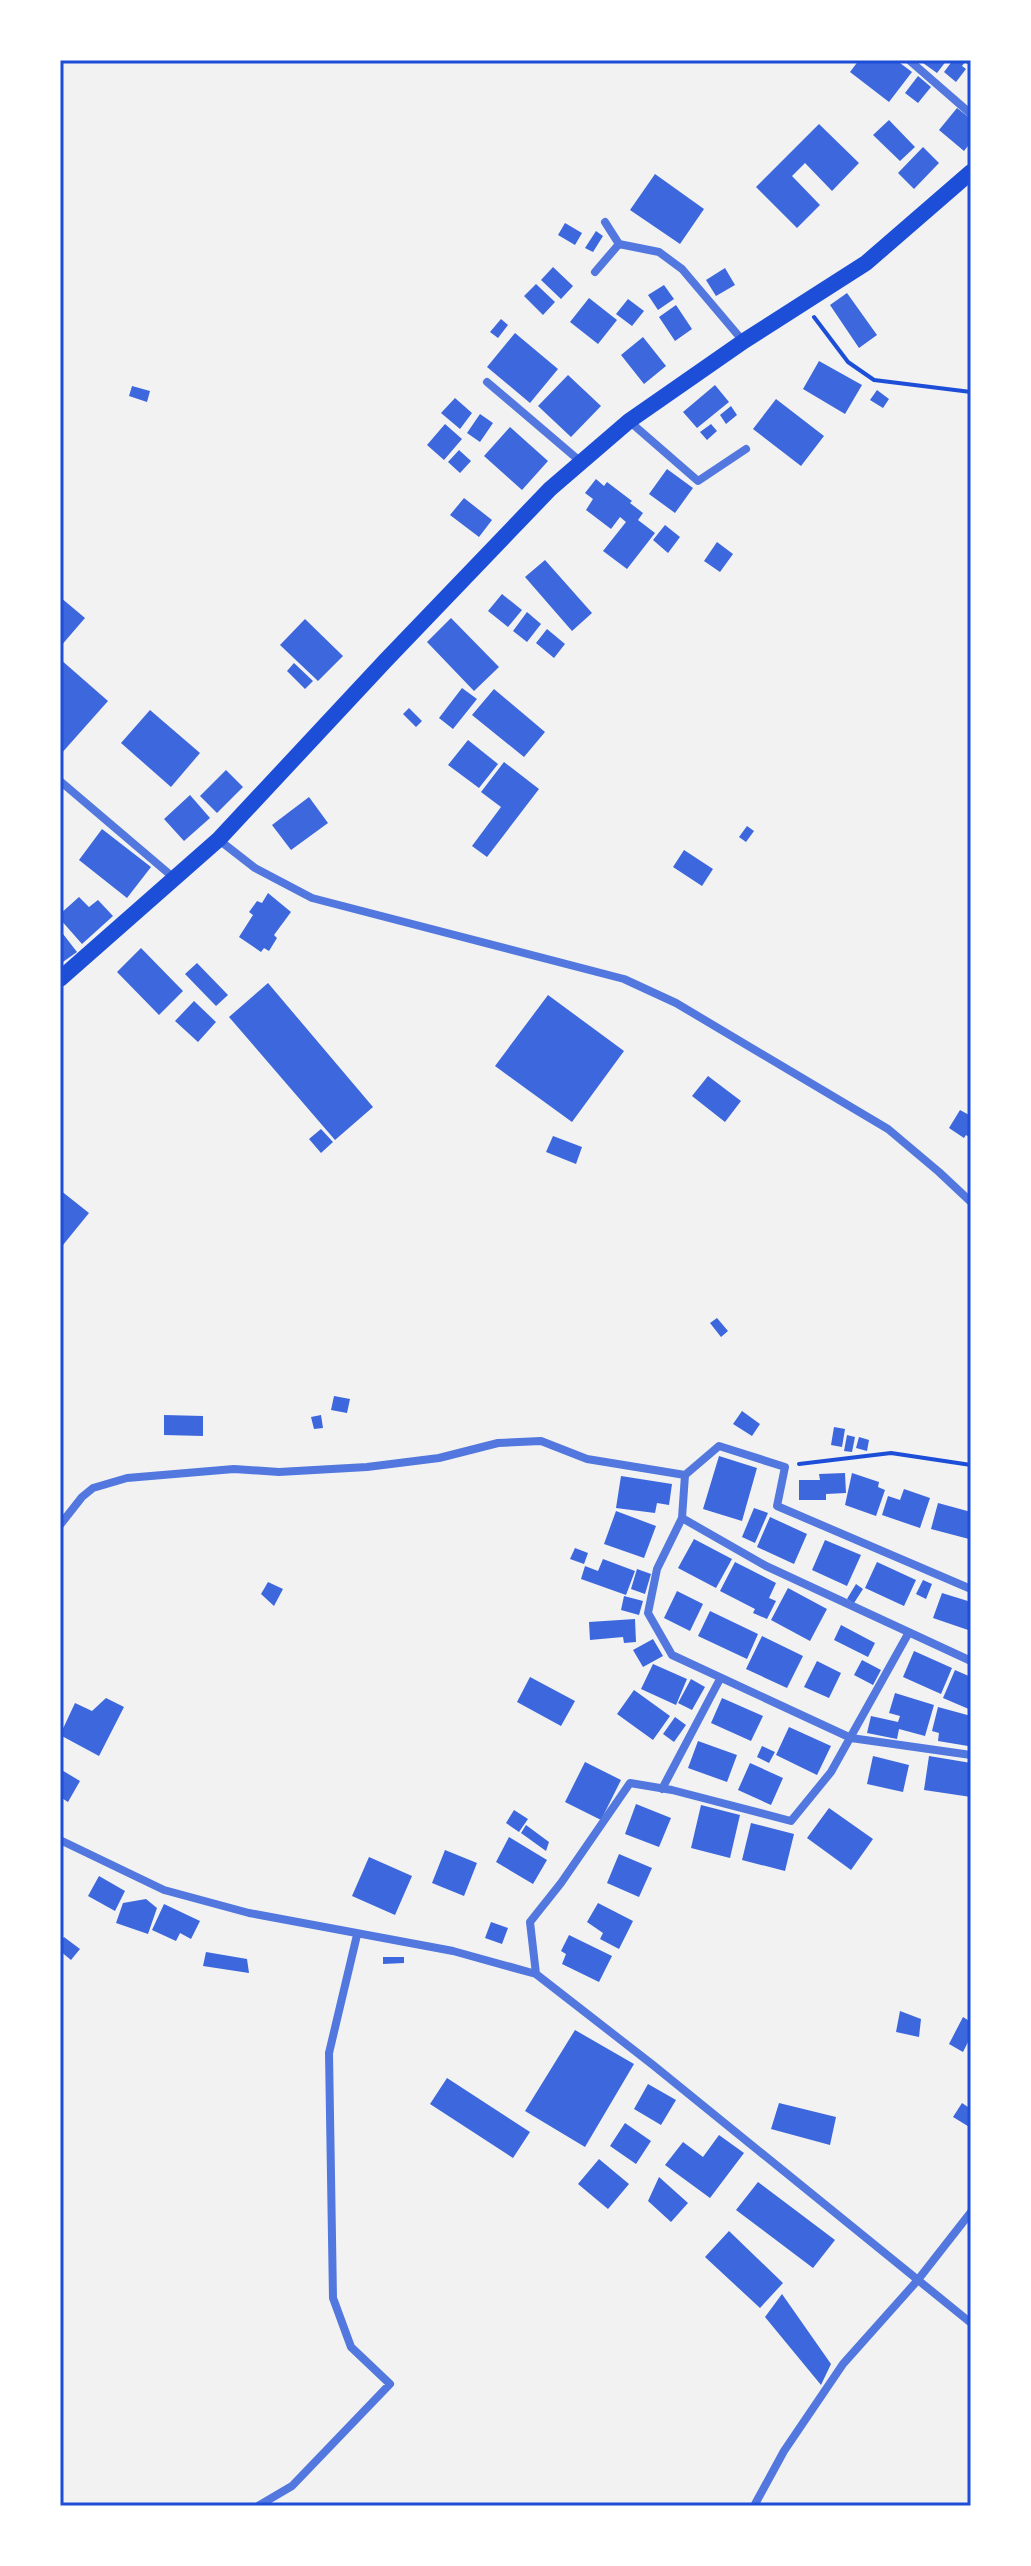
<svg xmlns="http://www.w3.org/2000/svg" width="1031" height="2566" font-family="'Sofia Sans Condensed',sans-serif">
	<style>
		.building { fill: #3d67dc }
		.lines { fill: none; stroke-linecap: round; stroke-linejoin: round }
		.path { stroke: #1d4ed8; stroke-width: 4 }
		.minor { stroke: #5277de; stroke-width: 8 }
		.trunk { stroke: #1d4ed8; stroke-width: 16 }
		.neatline { fill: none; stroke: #1d4ed8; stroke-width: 3 }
	</style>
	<rect width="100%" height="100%" fill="#f2f2f2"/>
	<path class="building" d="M859 60H896L912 72 889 102 850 72Z
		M925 60H947L937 73 923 63Z
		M953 60H971L969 65 965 62 962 66 966 69 956 82 944 72Z
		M918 76 931 87 918 103 905 93Z
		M957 108 971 119V142L964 151 939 130Z
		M889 120 915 147 900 161 873 135Z
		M819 124 859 163 832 191 805 163 792 176 820 205 797 228 756 187Z
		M923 147 939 163 914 189 898 173Z
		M655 174 704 209 680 244 630 210Z
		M565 223 582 233 575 245 558 235Z
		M596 231 603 236 593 252 585 248Z
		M553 267 573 286 561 299 541 280Z
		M725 268 735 285 716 296 706 280Z
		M536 284 555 302 543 315 524 296Z
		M664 285 674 299 658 310 648 295Z
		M847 293 877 335 859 348 830 305Z
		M589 298 617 320 598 344 570 322Z
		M628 299 644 311 632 326 616 314Z
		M676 305 692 329 675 341 659 317Z
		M501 319 508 325 498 338 490 332Z
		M515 333 558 369 530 403 487 367Z
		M643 337 666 366 644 384 621 355Z
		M819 361 862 385 845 414 803 389Z
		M568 375 601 406 571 437 538 406Z
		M715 385 729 402 697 428 683 412Z
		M132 386 150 391 147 402 129 396Z
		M877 390 889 399 883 408 870 400Z
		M455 398 472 413 460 429 441 413Z
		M776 399 824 436 801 466 753 429Z
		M731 406 737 415 726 424 720 415Z
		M480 414 493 423 480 442 467 433Z
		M445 424 462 439 444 460 427 445Z
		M711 424 717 431 707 440 700 432Z
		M510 427 548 461 522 490 484 456Z
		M459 450 471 461 460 473 448 462Z
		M667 469 693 488 675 513 649 494Z
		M596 479 604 486 607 482 632 501 630 503 643 513 638 520 655 533 627 569 603 551 626 522 620 517 611 529 586 510 593 499 585 493Z
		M464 498 492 520 479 537 450 515Z
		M665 525 680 537 668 553 653 540Z
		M717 542 733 554 720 572 704 561Z
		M545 560 592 613 572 631 525 577Z
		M502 594 522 610 508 627 488 611Z
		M60 597 85 618 60 647Z
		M527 612 541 624 527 642 513 631Z
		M451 618 499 667 474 691 427 642Z
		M305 619 343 656 318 681 280 645Z
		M547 629 565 644 554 658 536 643Z
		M60 659 108 701 60 755Z
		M294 663 313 681 305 689 287 671Z
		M462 688 477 699 453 729 439 718Z
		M494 689 545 732 524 757 472 715Z
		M409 708 422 721 416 727 403 714Z
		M150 710 200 753 171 787 121 743Z
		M468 740 498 764 479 788 448 765Z
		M504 762 539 789 487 857 472 846 501 807 481 792Z
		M226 770 243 787 217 813 200 796Z
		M190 795 210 818 184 841 164 819Z
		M309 797 328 823 291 850 272 825Z
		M747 826 754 831 746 842 739 837Z
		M102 829 151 867 127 898 79 860Z
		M684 850 713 869 702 886 673 867Z
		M268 893 291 912 274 935 277 938 269 951 264 948 261 952 239 937 253 915 249 912 257 901 262 903Z
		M79 897 89 907 98 900 113 916 82 944 60 919V914Z
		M60 930 77 952 60 964Z
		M141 948 183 991 159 1015 117 972Z
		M197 963 228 995 216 1006 185 974Z
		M268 983 373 1107 335 1140 229 1017Z
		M548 995 624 1051 572 1122 495 1066Z
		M194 1001 216 1022 198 1042 175 1021Z
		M708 1076 741 1101 725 1122 692 1096Z
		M960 1110 971 1116 969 1137 966 1135 964 1138 949 1128Z
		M321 1129 333 1142 321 1153 309 1139Z
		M553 1136 582 1147 576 1164 546 1152Z
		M60 1190 89 1213 63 1245 60 1243Z
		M717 1318 728 1331 721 1337 710 1323Z
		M334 1396 350 1399 347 1413 331 1410Z
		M742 1411 760 1424 752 1436 733 1424Z
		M164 1415 203 1416V1436L164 1435Z
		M321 1415 323 1428 314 1429 311 1417Z
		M834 1427 845 1429 842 1447 831 1445Z
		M847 1435 855 1437 852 1452 844 1451Z
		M859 1437 869 1440 867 1451 856 1448Z
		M719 1456 757 1468 742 1521 703 1509Z
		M845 1473 846 1493 826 1494V1500H799V1480H820L819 1474Z
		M852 1473 879 1482 878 1487 885 1490 876 1516 845 1505Z
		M621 1476 672 1484 669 1505 657 1503 655 1513 616 1508Z
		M904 1489 930 1498 920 1528 882 1515 888 1496 900 1500Z
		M938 1503 971 1512 969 1539 931 1529Z
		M754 1508 768 1513 755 1543 742 1537Z
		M616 1511 656 1526 644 1558 604 1544Z
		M770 1517 807 1534 794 1564 757 1547Z
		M694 1539 732 1559 716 1588 678 1568Z
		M825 1540 861 1555 847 1586 812 1570Z
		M575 1548 588 1553 584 1564 570 1559Z
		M603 1559 635 1571 626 1595 581 1579 585 1566 598 1571Z
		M735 1562 776 1583 769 1598 776 1601 767 1619 753 1613 755 1609 720 1591Z
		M877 1562 916 1580 904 1606 865 1588Z
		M637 1569 651 1574 645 1594 631 1589Z
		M923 1580 932 1584 926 1599 916 1594Z
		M268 1582 283 1589 274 1606 261 1594Z
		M856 1584 863 1589 854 1603 847 1599Z
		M788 1588 827 1609 810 1641 771 1620Z
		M677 1591 703 1604 690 1631 664 1618Z
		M942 1593 971 1602V1631L933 1618Z
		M624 1596 643 1601 639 1615 621 1610Z
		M710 1611 758 1634 747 1659 698 1636Z
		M635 1619 636 1642 624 1643 623 1637 590 1640 589 1622Z
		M841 1625 875 1643 868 1657 834 1640Z
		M762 1636 803 1656 787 1688 746 1669Z
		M653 1639 663 1656 643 1667 633 1650Z
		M914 1651 952 1668 941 1694 903 1677Z
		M862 1660 881 1670 873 1685 854 1675Z
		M817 1661 841 1673 829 1698 804 1687Z
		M653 1664 687 1679 676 1705 641 1689Z
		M955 1670 971 1677V1710L943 1698Z
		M530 1677 575 1701 561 1726 517 1702Z
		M691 1679 705 1687 692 1710 678 1703Z
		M634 1690 670 1716 653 1740 617 1714Z
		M895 1693 934 1705 925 1736 899 1729 897 1739 867 1733 871 1716 898 1722 900 1716 889 1713Z
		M106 1698 124 1707 99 1756 60 1735 75 1703 92 1711Z
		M722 1698 763 1716 751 1741 711 1723Z
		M938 1707 971 1716V1742L969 1741 968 1746 938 1741 939 1733 932 1731Z
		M675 1717 686 1725 674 1742 663 1734Z
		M789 1727 831 1746 817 1775 776 1755Z
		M698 1741 737 1755 727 1782 688 1768Z
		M762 1746 775 1752 769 1763 757 1757Z
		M873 1756 909 1765 903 1792 867 1784Z
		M929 1756 971 1763V1797L924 1790Z
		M585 1762 621 1780 601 1820 565 1802Z
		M750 1763 783 1778 771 1805 738 1790Z
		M60 1769 80 1781 68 1802 60 1797Z
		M636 1804 671 1818 659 1847 625 1834Z
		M701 1805 740 1815 730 1858 691 1848Z
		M829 1808 873 1839 851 1870 807 1838Z
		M514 1810 528 1819 519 1832 506 1823Z
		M751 1823 794 1834 785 1871 742 1860Z
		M526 1825 549 1842 546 1851 521 1833Z
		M509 1837 547 1860 533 1884 496 1862Z
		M445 1850 477 1863 464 1896 432 1883Z
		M619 1854 652 1868 639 1897 607 1883Z
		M369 1857 412 1876 395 1915 352 1896Z
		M99 1876 125 1891 115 1911 88 1896Z
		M146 1899 157 1908 148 1934 116 1923 123 1903Z
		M598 1903 633 1921 619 1949 600 1939 603 1933 587 1922Z
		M164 1904 200 1921 191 1939 180 1933 176 1941 152 1930Z
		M491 1922 508 1928 502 1944 485 1938Z
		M569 1935 612 1956 599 1982 562 1964 566 1954 561 1951Z
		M64 1937 80 1949 71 1960 60 1951V1941Z
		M206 1952 247 1959 249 1973 203 1966Z
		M383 1957H404V1963L383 1964Z
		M900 2011 921 2019 919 2037 896 2032Z
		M963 2017 971 2022V2036L963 2052 949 2044Z
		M575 2030 634 2064 585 2147 525 2111Z
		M447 2078 530 2132 513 2158 430 2104Z
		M648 2084 676 2100 661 2125 634 2109Z
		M779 2103 836 2117 830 2145 771 2129Z
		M962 2103 971 2109V2128L953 2117Z
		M625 2123 651 2141 636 2164 610 2146Z
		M719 2135 744 2153 710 2198 665 2165 683 2142 703 2157Z
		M599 2159 629 2184 608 2209 578 2184Z
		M659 2177 688 2203 671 2222 648 2201Z
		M758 2182 835 2240 813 2268 736 2210Z
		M729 2231 783 2283 760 2308 705 2257Z
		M782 2294 831 2364 821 2385 765 2317Z"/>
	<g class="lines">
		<path class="path" d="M814 317 848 362 874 380 971 392
			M799 1464 891 1453 971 1465"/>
		<path class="minor" d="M909 60 971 114
			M605 222 619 244 659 252 682 269 743 341
			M595 272 619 244
			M487 382 581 462
			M629 421 698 481 746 449
			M60 781 174 878
			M219 840 255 868 312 898 624 979 676 1003 888 1129 939 1172 971 1202
			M682 1518 657 1569 648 1613 672 1655 851 1738 971 1755
			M60 1525 82 1497 93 1488 127 1478 234 1469 279 1472 367 1467 439 1458 498 1443 541 1441 587 1459 685 1475
			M971 1589 777 1506 785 1467 719 1446 685 1475 682 1518 766 1566 971 1661
			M662 1789 720 1679
			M60 1840 164 1890 249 1913 453 1951 536 1974 653 2065 971 2323
			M536 1974 530 1922 561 1883 630 1783 672 1790 791 1821 831 1772 908 1634
			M258 2506 292 2486 390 2384 351 2347 333 2298 329 2053 357 1935
			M754 2506 784 2451 843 2364 917 2281 971 2212"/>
		<path class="trunk" d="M60 979 219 839 386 660 550 489 629 421 744 341 866 263 971 172"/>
	</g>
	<rect width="1031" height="2566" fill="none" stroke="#ffffff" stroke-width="124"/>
	<rect x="62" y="62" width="907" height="2442" class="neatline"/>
</svg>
